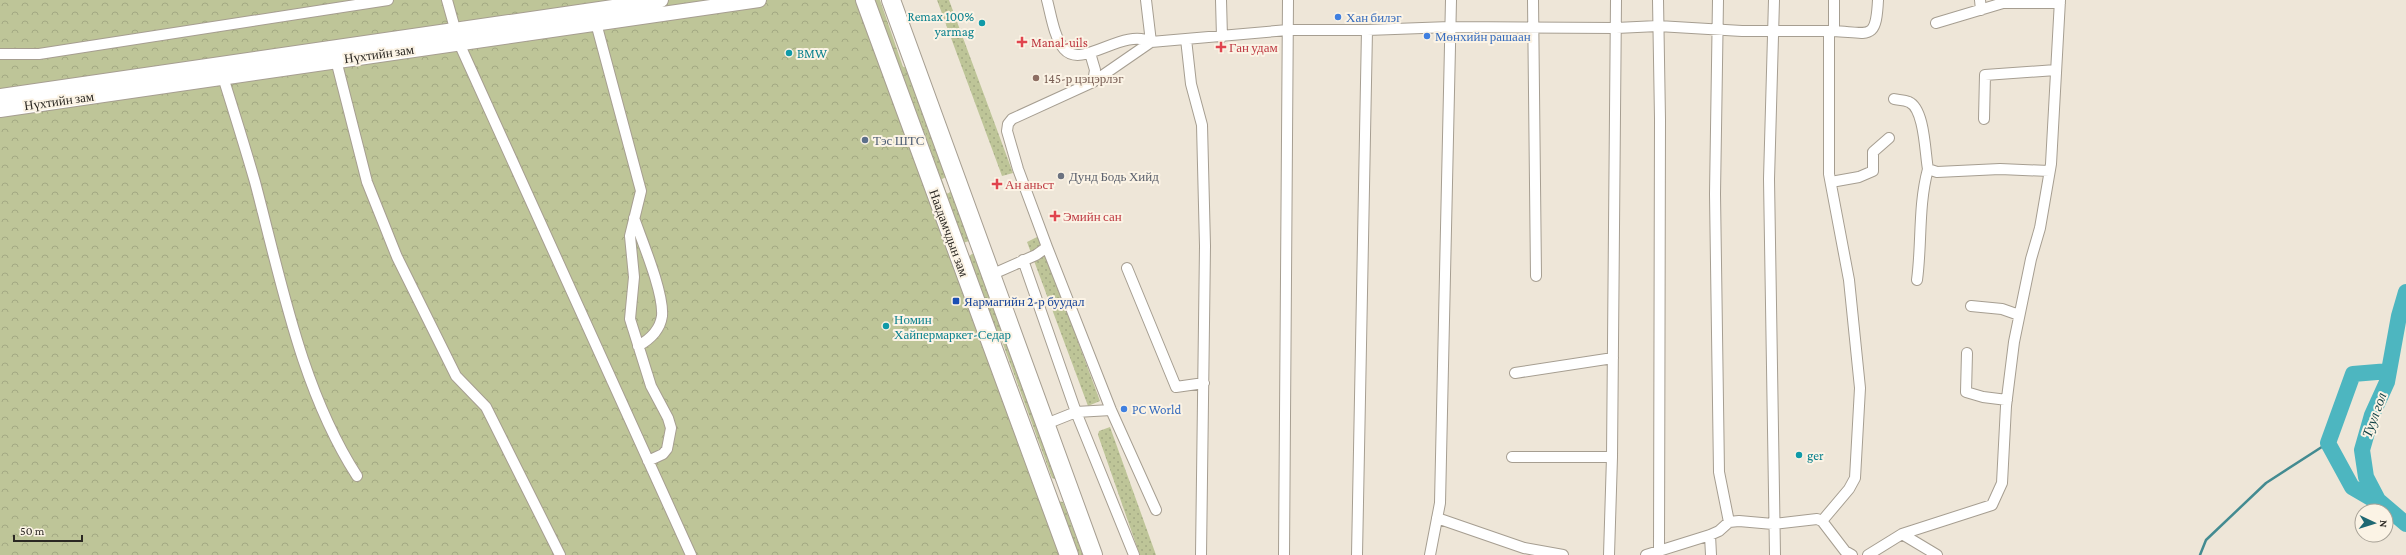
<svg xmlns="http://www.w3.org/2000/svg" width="2406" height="555" font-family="'Crimson Pro',serif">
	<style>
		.grass { fill: url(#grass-dots) }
		.forest { fill: url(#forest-crowns) }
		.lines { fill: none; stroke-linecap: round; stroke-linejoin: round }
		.stream { stroke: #438b91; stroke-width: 2.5 }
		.river { stroke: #4db6c0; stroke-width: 16 }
		.street-casing { stroke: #a69e91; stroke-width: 12 }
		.secondary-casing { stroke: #a69e91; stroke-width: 16 }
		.highway-casing { stroke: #a69e91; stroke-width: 20 }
		.street { stroke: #fff; stroke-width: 10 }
		.secondary { stroke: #fff; stroke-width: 14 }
		.highway { stroke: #fff; stroke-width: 18 }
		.shop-dot { fill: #3f7fe0; stroke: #fbf3e5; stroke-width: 1.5 }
		.culture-dot { fill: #0f9aa8; stroke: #fbf3e5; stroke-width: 1.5 }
		.health-dot { fill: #e0444e; stroke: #fbf3e5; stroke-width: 1.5 }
		.education-dot { fill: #8d6e63; stroke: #fbf3e5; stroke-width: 1.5 }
		.service-dot { fill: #5c6f8a; stroke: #fbf3e5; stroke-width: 1.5 }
		.worship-dot { fill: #6b7280; stroke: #fbf3e5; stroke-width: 1.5 }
		.transit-dot { fill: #1a4fb4; stroke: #fbf3e5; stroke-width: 1.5 }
		.labels { text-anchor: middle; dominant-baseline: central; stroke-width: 4; stroke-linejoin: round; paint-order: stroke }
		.culture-label { font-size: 13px; fill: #0d838f; stroke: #fbf3e5; text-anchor: start }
		.shop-label { font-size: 13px; fill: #366cbe; stroke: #fbf3e5; text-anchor: start }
		.health-label { font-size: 13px; fill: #be3a42; stroke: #fbf3e5; text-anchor: start }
		.street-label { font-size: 13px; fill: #2b2823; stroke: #fbf3e5 }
		.education-label { font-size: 13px; fill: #785e54; stroke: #fbf3e5; text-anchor: start }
		.service-label { font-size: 13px; fill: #4e5e75; stroke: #fbf3e5; text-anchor: start }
		.worship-label { font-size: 13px; fill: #5b616d; stroke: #fbf3e5; text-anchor: start }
		.transit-label { font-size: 13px; fill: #164399; stroke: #fbf3e5; text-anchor: start }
		.water-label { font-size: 14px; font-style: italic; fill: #093c40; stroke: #fbf3e5 }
	</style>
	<defs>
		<pattern id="grass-dots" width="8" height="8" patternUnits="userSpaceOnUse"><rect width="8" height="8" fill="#bec598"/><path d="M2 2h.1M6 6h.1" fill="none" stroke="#a3a983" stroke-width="1.8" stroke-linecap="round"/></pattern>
		<pattern id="forest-crowns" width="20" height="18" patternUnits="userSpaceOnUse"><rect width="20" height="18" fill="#bec598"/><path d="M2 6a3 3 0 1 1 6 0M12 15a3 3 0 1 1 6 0" fill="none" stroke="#a3a983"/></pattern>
	</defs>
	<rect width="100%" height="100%" fill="#eee6d8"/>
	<path class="grass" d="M937 0H949L1013 173 1002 176Z
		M901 66 907 68 946 177 940 180Z
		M952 189 972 240 963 243 945 194 949 193Z
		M1039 236 1100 401 1088 406 1027 242Z
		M972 254H975L1058 480 1052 478 1003 344 977 289 968 257Z
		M1110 427 1156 555H1140L1138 550 1098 435 1099 431Z
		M1057 501 1063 502 1083 555H1075Z"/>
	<path class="forest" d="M0 0H880L1071 555H0Z"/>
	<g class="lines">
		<path class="stream" d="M2200 555 2206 540 2266 483 2328 443"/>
		<path class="river" d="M2406 292 2399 316 2387 382 2372 415 2362 450 2366 477 2378 500 2406 524
			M2381 504 2352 487 2328 443 2353 374 2389 371"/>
		<g class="street-casing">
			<path id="street" d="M447 0 459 43 691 555
				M1047 0C1051 15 1054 37 1064 49 1082 70 1123 27 1151 42
				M1146 0 1151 42
				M1221 0 1222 37
				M1533 0 1536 276
				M1658 0 1660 119 1659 550
				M1718 0 1715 194 1719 472 1729 522
				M1774 0 1769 179 1775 555
				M1980 0 1981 10
				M596 23 641 191 630 236 634 277 630 319 651 386 668 418 671 428 667 449 663 454 648 461
				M1936 23 2003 3H2060
				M1834 31C1870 33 1876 41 1878 0
				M1186 39 1191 84 1202 125 1205 246 1201 555
				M1090 53 1095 70 1093 82
				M0 54H39L388 0
				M336 60 367 182 397 257 456 376 486 407 560 555
				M223 77C234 112 245 147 255 182 281 280 301 389 357 476
				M1894 99C1898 100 1904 100 1909 102 1925 109 1925 155 1928 169L1937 172 2000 169 2049 171
				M1984 119 1985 75 2056 70
				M1831 182 1859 177 1873 171V152L1889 138
				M634 218C642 241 664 293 662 316 660 330 649 340 638 346
				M1023 260 1076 412 1134 555
				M1127 268 1176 387 1204 383
				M993 274 1036 255 1047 247
				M1917 280C1922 243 1918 206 1928 169
				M1971 306 2002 309 2019 315
				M1967 353 1966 392 1983 397 2007 400
				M1515 373 1613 358
				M1046 424 1076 412 1111 410
				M1512 457H1612
				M1156 510 1111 410 1047 247 1018 169 1007 131 1008 124 1012 119 1093 82 1151 42 1288 30H1367L1450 27 1616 28 1658 26 1742 31H1829
				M1437 518 1524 548 1563 555
				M1822 521 1849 489 1855 478 1860 388 1849 280 1829 174V31H1834V0
				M1902 534 1937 555
				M1710 535 1711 555
				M1284 555 1288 0
				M1357 555 1367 30
				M1430 555 1440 503 1451 0
				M1609 555 1612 457 1616 0
				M1646 555 1710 535 1719 531 1729 522 1739 521 1773 524 1817 519 1822 521 1845 551 1852 555
				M1868 555 1902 534 1992 505 2002 483 2006 406 2014 342 2031 259 2040 228 2051 164 2060 0"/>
		</g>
		<g class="secondary-casing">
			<path id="secondary" d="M0 96 661 0
				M0 110 759 0"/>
		</g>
		<g class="highway-casing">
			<path id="highway" d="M865 0 1069 555
				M891 0 1093 555"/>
		</g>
		<use href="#street" class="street"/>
		<use href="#secondary" class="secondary"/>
		<use href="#highway" class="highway"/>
	</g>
	<g class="shop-dot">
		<circle cx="1338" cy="17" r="4"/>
		<circle cx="1427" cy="36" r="4"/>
		<circle cx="1124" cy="409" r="4"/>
	</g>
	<g class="culture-dot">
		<circle cx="982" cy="23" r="4"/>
		<circle cx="789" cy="53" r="4"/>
		<circle cx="886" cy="326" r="4"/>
		<circle cx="1799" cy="455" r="4"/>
	</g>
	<g class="health-dot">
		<path d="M1020 36h4v4h4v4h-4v4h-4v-4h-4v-4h4z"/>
		<path d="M1219 41h4v4h4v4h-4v4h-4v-4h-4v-4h4z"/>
		<path d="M995 178h4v4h4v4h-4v4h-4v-4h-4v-4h4z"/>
		<path d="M1053 210h4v4h4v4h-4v4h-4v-4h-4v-4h4z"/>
	</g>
	<circle class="education-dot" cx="1036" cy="78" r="4"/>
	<circle class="service-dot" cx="865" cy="140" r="4"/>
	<circle class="worship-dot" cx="1061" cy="176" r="4"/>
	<rect class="transit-dot" x="952" y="297" width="8" height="8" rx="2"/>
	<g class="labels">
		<g class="culture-label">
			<text x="974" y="16" text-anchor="end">Remax 100%<tspan x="974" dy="15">yarmag</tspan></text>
			<text x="797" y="53">BMW</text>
			<text x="894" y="319">Номин<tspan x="894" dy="15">Хайпермаркет-Седар</tspan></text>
			<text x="1807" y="455">ger</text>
		</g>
		<g class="shop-label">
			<text x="1346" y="17">Хан билэг</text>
			<text x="1435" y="36">Мөнхийн рашаан</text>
			<text x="1132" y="409">PC World</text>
		</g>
		<g class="health-label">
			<text x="1031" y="42">Manal-uils</text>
			<text x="1229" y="47">Ган удам</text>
			<text x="1005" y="184">Ан аньст</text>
			<text x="1063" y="216">Эмийн сан</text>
		</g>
		<g class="street-label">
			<text transform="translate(379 54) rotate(-8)">Нүхтийн зам</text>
			<text transform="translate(59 101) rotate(-8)">Нүхтийн зам</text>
			<text transform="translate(949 233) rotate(70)">Наадамчдын зам</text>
		</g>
		<g class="education-label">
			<text x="1044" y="78">145-р цэцэрлэг</text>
		</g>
		<g class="service-label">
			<text x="873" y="140">Тэс ШТС</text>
		</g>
		<g class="worship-label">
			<text x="1069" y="176">Дунд Бодь Хийд</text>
		</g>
		<g class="transit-label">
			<text x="964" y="301">Яармагийн 2-р буудал</text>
		</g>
		<g class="water-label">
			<text transform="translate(2374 415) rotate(-70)">Туул гол</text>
		</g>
	</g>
	<g transform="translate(2374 523) rotate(94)"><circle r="19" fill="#fbf3e5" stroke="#a8a297"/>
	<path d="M0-3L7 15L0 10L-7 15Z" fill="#1e6873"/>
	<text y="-6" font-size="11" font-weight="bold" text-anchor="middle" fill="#2b2823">N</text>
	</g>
	<path d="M14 535v6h68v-6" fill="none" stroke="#2b2823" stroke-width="2"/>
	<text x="20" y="535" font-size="12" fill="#2b2823" stroke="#fbf3e5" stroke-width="3" paint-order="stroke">50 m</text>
</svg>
